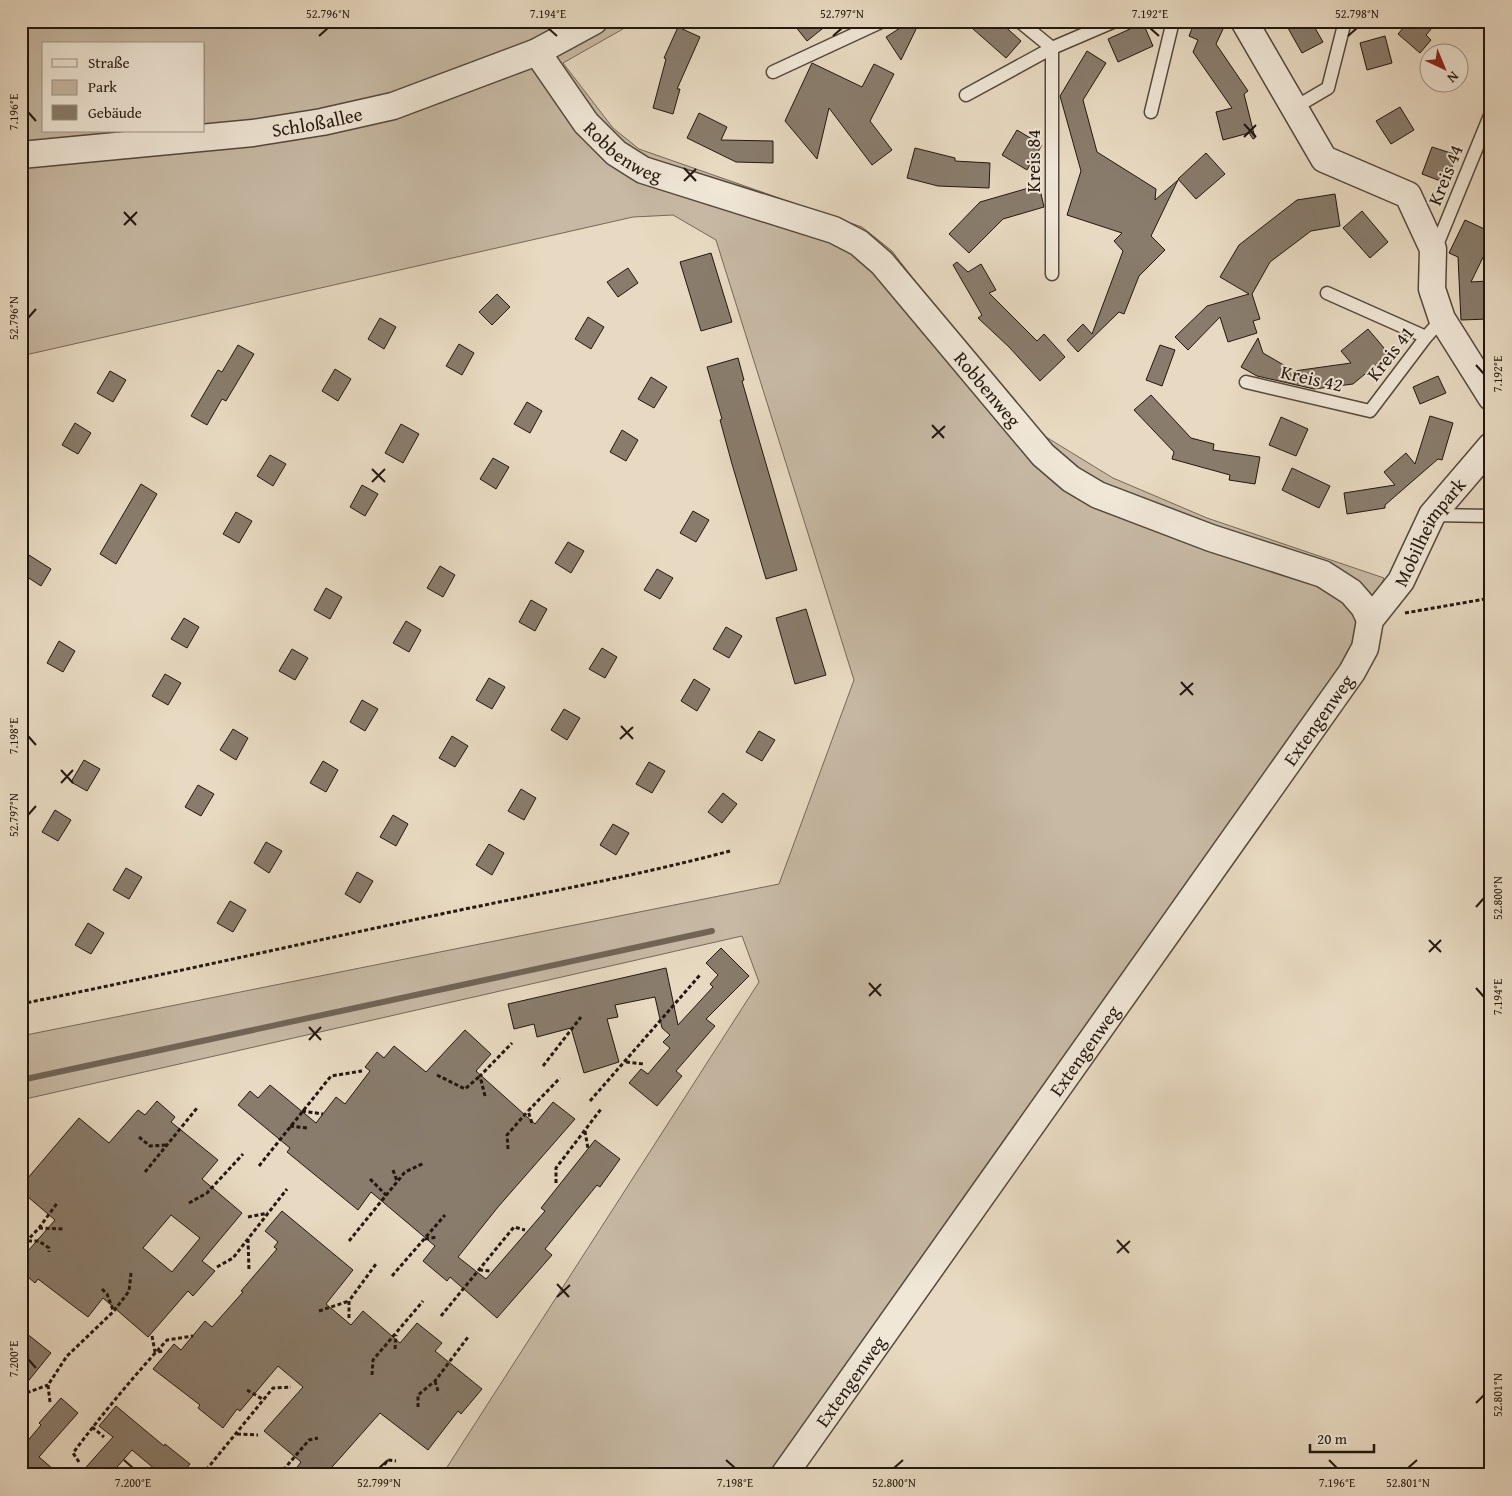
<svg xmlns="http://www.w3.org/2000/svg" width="1512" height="1496" font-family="'Gentium Book Plus',serif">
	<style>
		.green { fill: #c7b9a4; stroke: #75685a; fill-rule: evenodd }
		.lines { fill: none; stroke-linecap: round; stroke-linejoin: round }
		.stream { stroke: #716456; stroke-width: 6 }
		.building { fill: #897c6c; stroke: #23170f; fill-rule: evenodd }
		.lane-casing { stroke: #54483c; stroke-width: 15 }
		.street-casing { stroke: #54483c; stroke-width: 29 }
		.path { stroke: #23170f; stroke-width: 3; stroke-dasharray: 4 2.5; stroke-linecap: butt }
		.lane { stroke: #f0e7d7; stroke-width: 12 }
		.street { stroke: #f0e7d7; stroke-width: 26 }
		.ticks { fill: none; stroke: #23170f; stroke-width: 2 }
		.labels { text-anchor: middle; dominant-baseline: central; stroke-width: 4; stroke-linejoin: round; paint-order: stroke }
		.street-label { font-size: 19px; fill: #23170f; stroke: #f0e7d7 }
		.neatline { fill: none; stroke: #23170f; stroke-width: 2 }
		.ticks-label { font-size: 12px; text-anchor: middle; fill: #23170f }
	</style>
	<rect width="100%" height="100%" fill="#e8dac2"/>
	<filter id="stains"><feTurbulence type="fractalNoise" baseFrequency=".004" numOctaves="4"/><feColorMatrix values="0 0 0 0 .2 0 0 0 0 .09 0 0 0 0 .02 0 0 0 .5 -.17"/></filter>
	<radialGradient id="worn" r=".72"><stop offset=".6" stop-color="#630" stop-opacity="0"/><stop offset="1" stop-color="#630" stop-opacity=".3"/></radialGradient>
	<path class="green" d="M21 21H453L458 25 465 21H637L563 63 613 128 639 149 862 227 892 251 946 321 1046 437 1113 478 1207 518 1384 578 1359 642 773 1475H442L759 982 742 936 21 1100V1036L779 884 854 680 716 240 673 215 633 217 21 356ZM44 44H204V131H44Z"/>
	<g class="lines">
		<path class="stream" d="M21 1080 712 931"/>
	</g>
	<path class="building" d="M791 21H832L807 41Z
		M911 21H920L901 60 886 37Z
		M964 21H999L1021 41 1006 58Z
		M1195 21H1204L1223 29 1216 44 1248 91 1244 94 1255 138 1253 139 1249 133 1223 140 1216 112 1232 108 1193 52 1198 40 1189 36Z
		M1284 21H1311L1323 42 1302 53Z
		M1409 21H1438L1426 35 1431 40 1420 53 1398 34Z
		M1143 23 1153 46 1118 62 1108 39Z
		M678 27 700 37 677 89H680L673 114 653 108 666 59 664 58Z
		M1385 36 1392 63 1367 70 1360 43Z
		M1087 51 1106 63 1083 100 1097 152 1156 189 1155 200 1178 180 1151 236 1165 250 1139 276 1124 314 1119 312 1078 352 1067 340 1083 324 1092 334 1123 251 1114 241 1122 233 1067 215 1081 171 1060 96Z
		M812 63 862 87 874 64 894 74 870 121 892 150 872 165 829 108 817 159 785 121Z
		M1400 107 1414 130 1391 144 1376 121Z
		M699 113 727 127 721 140 773 141V163L736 162 687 138Z
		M1017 130 1042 145 1027 170 1002 155Z
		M1432 147 1454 154V162L1446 183 1422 174Z
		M915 148 955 158V161L990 163 989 188 938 186 907 178Z
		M1206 153 1225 174 1196 199 1178 179Z
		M1039 185 1044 207 1003 219 969 253 949 234 980 202Z
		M1335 194 1340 226 1311 231 1270 262 1252 294 1260 319 1253 321 1257 333 1228 342 1220 317 1188 350 1175 337 1207 306 1249 294 1220 277 1239 245 1297 200Z
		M1362 211 1388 242 1370 258 1343 228Z
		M1465 220 1491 232V247H1488L1471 282 1488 281 1489 319 1461 320 1458 257 1449 253Z
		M711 253 732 322 701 331 680 262Z
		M957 262 968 272 981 264 996 290 989 293 1037 341 1044 334 1065 357 1040 381 1009 347 978 318 982 315 953 265Z
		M628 268 638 283 618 297 607 282Z
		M497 294 510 307 492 325 479 312Z
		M588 317 604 327 591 349 575 339Z
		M380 318 396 327 384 349 368 339Z
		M1368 329 1389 354 1353 384 1314 389 1257 376 1241 367 1258 338 1263 353 1294 371 1351 363 1341 351Z
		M459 344 474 353 462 375 446 366Z
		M238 345 254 354 226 401 222 399 207 425 191 416 218 370 222 372Z
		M1160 345 1175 350 1162 386 1146 380Z
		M738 358 744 380 742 381 757 433 797 570 766 579 732 464 720 420 722 419 707 367Z
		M335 369 351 379 338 401 322 391Z
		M110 371 126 380 113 402 97 393Z
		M1438 376 1446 393 1420 404 1413 387Z
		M651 377 667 387 654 408 638 399Z
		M1151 395 1191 438 1214 444 1213 450 1260 457 1255 484 1229 480 1230 475 1172 459 1174 452 1134 410Z
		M527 402 542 411 530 433 514 424Z
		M1430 416 1453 423 1442 460 1438 459 1385 505V508L1347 514 1344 493 1395 485 1384 472 1406 453 1415 464Z
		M1281 417 1308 429 1296 456 1269 445Z
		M75 423 91 433 78 454 62 445Z
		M401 424 419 434 403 463 385 453Z
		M622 430 638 440 626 461 610 452Z
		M270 455 286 464 273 486 257 476Z
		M493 458 509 467 496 489 480 479Z
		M1292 468 1330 486 1319 508 1282 490Z
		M141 484 157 494 116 564 100 554Z
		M362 485 378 494 365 516 350 507Z
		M693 511 709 520 696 542 680 533Z
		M236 512 252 521 239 543 223 534Z
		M568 542 584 551 571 573 555 563Z
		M21 550 51 569 41 586 21 573Z
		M440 566 455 575 443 597 427 588Z
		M657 569 673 578 660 599 644 590Z
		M326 588 342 597 330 619 314 610Z
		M531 600 547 609 535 631 519 622Z
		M806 609 826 675 795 684 776 618Z
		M184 618 199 627 187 648 171 639Z
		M406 621 421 630 409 652 393 643Z
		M726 627 742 636 729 658 713 649Z
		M59 641 75 651 63 672 47 663Z
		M602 648 617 657 605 678 589 669Z
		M292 649 308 658 295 680 279 671Z
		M165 674 181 683 168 705 152 696Z
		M489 678 505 687 492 709 476 700Z
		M694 679 710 689 697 711 681 701Z
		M362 700 378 709 365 731 350 722Z
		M564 709 580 718 567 740 551 730Z
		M233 729 248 738 236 760 220 750Z
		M759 731 775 740 762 761 746 752Z
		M452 736 468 746 455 767 439 758Z
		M84 760 100 769 87 791 71 782Z
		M323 761 338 770 326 792 310 783Z
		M649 762 665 771 652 793 636 784Z
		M198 785 214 794 201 816 185 807Z
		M521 789 536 798 524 820 508 811Z
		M723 793 737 804 722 823 708 812Z
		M55 810 71 820 58 841 42 832Z
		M393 815 408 824 396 846 380 837Z
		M613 824 629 833 616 855 600 845Z
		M266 842 282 851 269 873 254 863Z
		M489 844 504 853 492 875 476 865Z
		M126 868 142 877 129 899 113 890Z
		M357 872 373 881 360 903 345 894Z
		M230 901 246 910 233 932 217 923Z
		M88 923 104 933 91 954 75 945Z
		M721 948 749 976 706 1019 715 1026 676 1071 682 1076 657 1106 629 1083 641 1069 648 1074 670 1048 663 1042 670 1035 662 1028 655 997 615 1005 618 1017 607 1019 619 1062 584 1073 571 1028 537 1037 534 1024 514 1029 508 1004 666 968 678 1025 713 987 710 984 718 975 706 963Z
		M465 1030 491 1054 476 1071 535 1124 553 1102 575 1119 498 1207 458 1257 486 1279 545 1211 541 1208 595 1140 620 1159 600 1187 597 1185 545 1249 552 1255 497 1318 450 1277 447 1281 423 1261 435 1246 371 1192 358 1210 287 1152 290 1148 238 1105 250 1091 258 1098 270 1085 316 1123 336 1097 345 1104 370 1071 365 1067 377 1052 384 1058 394 1046 426 1072Z
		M157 1101 175 1117 171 1122 218 1160 202 1179 242 1213 202 1261 215 1271 193 1296 188 1291 148 1337 103 1298 88 1317 38 1279 35 1283 21 1271V1259L55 1220 21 1191V1186L79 1118 109 1143 138 1110 145 1115ZM171 1215 200 1238 172 1272 143 1248Z
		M282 1211 353 1270 326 1304 351 1325 363 1311 400 1343 417 1323 442 1343 435 1351 482 1389 461 1414 458 1411 428 1450 380 1413 325 1475H291L301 1462 264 1431 303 1387 278 1366 240 1411 237 1409 223 1428 198 1408 200 1405 153 1369 174 1344 181 1350 205 1321 212 1327 243 1292 241 1291 277 1249 274 1247 278 1242 265 1231Z
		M21 1329 51 1353 21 1390Z
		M61 1398 78 1413 39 1457 60 1475H21V1441L25 1444 41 1425 39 1423Z
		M116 1406 164 1446 165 1444 190 1464 181 1475H162L132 1450 110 1475H79L113 1437 99 1426Z"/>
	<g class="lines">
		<g class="lane-casing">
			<path id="lane" d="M1019 21 1052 48V274
				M773 72 883 21
				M966 95 1052 48 1115 21
				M1294 108 1328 88 1345 21
				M1151 112 1173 21
				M1433 249 1437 245 1491 113
				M1327 293 1426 337
				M1246 382 1370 411 1426 337 1442 319
				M1432 515 1491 516"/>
		</g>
		<g class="street-casing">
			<g id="street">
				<path d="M1244 21 1324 159 1408 195 1433 249 1432 289 1442 319 1491 397"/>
				<path id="s1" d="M537 52 586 123 616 153 643 170 834 230 859 243 882 263 1043 455 1071 479 1098 495 1211 538 1323 574 1351 592 1364 607 1370 620"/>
				<path id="s2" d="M21 155 253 133 322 122 393 106 537 52 594 21"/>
				<path id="s3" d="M784 1475 1352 672 1365 648 1370 620 1401 581 1432 515 1491 446"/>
			</g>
		</g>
		<path class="path" d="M1405 613 1491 598
			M21 1004C163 975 304 943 446 913 541 893 636 876 730 851
			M626 1062 644 1064
			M543 1066 581 1017
			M437 1075 465 1089 480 1076
			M485 1096 480 1076 512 1043
			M590 1101 700 975
			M302 1111 323 1114
			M532 1123 528 1111 560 1078
			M290 1126 307 1128
			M585 1131 588 1149
			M139 1137 150 1146 167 1145
			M508 1149 507 1135 528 1111
			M259 1166 331 1076 362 1071
			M393 1170 397 1181
			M145 1172 197 1108
			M370 1179 386 1195
			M556 1183V1168L601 1109
			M189 1203 207 1193 243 1154
			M248 1217 268 1213
			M39 1228 65 1229
			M248 1239 249 1271
			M425 1239 437 1237
			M28 1241H39L49 1248V1252
			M349 1241 405 1172 424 1163
			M21 1247 39 1228 58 1202
			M217 1267 233 1258 287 1189
			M479 1270 490 1271
			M392 1276 445 1215
			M102 1289 107 1294 113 1310
			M319 1311 349 1301
			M441 1316 514 1227 525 1230
			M349 1318V1301L376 1264
			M152 1336 155 1352 164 1351
			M395 1349 396 1335
			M372 1375 373 1360 423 1301
			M435 1381 438 1391
			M21 1390 26 1393 48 1385
			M247 1390 264 1400
			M50 1402 48 1385 67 1356 114 1311 129 1291 131 1273
			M418 1407V1395L435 1381 468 1337
			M92 1427 104 1437
			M237 1434 258 1435
			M79 1462 73 1453C103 1413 134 1376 167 1340L193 1336
			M202 1475 273 1388 291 1387
			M279 1475 309 1440 318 1438
			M376 1475 388 1460 396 1461"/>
		<use href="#lane" class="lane"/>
		<use href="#street" class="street"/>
	</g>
	<path class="ticks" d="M548 28 557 36M1150 28 1159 36M319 36 328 28M833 36 842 28M1348 36 1357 28M28 112 36 121M1244 124 1256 137M1244 137 1256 125M684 168 696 181M684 181 696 169M124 212 136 225M124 225 137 212M28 318 36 309M1476 365 1484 374M932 425 944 438M932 438 945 426M372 469 385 482M372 482 385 469M1181 682 1193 695M1180 695 1193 683M621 726 633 739M28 736 36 745M620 739 633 727M61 770 73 783M61 783 73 770M28 815 36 806M1476 907 1484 898M1429 940 1441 952M1429 952 1441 940M869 983 881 996M1476 988 1484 997M869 996 881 984M309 1027 321 1040M309 1040 321 1027M1117 1240 1129 1253M1117 1253 1130 1241M557 1284 569 1297M557 1297 570 1285M28 1359 36 1368M1476 1403 1484 1395M124 1460 133 1468M726 1460 735 1468M1329 1460 1337 1468M379 1468 388 1460M894 1468 903 1460M1408 1468 1417 1460"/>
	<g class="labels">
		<g class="street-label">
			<text stroke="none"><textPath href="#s2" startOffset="298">Schloßallee</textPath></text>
			<text stroke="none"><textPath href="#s1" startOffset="134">Robbenweg</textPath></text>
			<text transform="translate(1033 161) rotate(-90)">Kreis 84</text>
			<text transform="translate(1445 175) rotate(-68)">Kreis 44</text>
			<text transform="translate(1390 353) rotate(-52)">Kreis 41</text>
			<text transform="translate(1312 378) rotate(13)">Kreis 42</text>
			<text stroke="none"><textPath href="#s1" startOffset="584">Robbenweg</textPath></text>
			<text stroke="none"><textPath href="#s3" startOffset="1146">Mobilheimpark</textPath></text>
			<text stroke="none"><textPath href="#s3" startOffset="925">Extengenweg</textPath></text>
			<text stroke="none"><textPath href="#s3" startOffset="520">Extengenweg</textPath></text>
			<text stroke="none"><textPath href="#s3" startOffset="115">Extengenweg</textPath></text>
		</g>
	</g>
	<rect width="1512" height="1496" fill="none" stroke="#e8dac2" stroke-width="55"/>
	<rect x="42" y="42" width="162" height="90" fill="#f0e7d7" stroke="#9e9487"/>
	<rect x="52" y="59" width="25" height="8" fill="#f0e7d7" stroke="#9e9487"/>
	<text x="88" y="68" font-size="15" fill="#23170f">Straße</text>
	<rect x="52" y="80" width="25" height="15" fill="#c7b9a4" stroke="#9e9487"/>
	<text x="88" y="92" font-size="15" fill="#23170f">Park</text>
	<rect x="52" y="105" width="25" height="15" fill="#897c6c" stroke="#9e9487"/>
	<text x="88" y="118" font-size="15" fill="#23170f">Gebäude</text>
	<g transform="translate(1444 68) rotate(136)"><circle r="24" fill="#f0e7d7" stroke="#9e9487"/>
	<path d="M0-4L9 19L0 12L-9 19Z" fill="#8f2418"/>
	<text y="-8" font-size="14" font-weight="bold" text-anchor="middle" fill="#23170f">N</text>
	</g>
	<path d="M1310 1444v8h64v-8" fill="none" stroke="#23170f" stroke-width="2.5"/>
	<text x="1317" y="1444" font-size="15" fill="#23170f" stroke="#f0e7d7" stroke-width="4" paint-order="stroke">20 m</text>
	<rect x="28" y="28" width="1456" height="1440" class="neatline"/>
	<g class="ticks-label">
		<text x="328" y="18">52.796°N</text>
		<text x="548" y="18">7.194°E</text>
		<text x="842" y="18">52.797°N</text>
		<text x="1150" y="18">7.192°E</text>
		<text x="1357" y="18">52.798°N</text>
		<text transform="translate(14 112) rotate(-90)" y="4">7.196°E</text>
		<text transform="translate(14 318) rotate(-90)" y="4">52.796°N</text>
		<text transform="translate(1498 374) rotate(-90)" y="4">7.192°E</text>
		<text transform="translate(14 736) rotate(-90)" y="4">7.198°E</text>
		<text transform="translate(14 815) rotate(-90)" y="4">52.797°N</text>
		<text transform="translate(1498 898) rotate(-90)" y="4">52.800°N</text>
		<text transform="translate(1498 997) rotate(-90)" y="4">7.194°E</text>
		<text transform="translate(14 1359) rotate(-90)" y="4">7.200°E</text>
		<text transform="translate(1498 1395) rotate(-90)" y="4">52.801°N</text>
		<text x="133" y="1487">7.200°E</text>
		<text x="379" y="1487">52.799°N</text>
		<text x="735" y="1487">7.198°E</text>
		<text x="894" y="1487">52.800°N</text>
		<text x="1337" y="1487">7.196°E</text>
		<text x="1408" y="1487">52.801°N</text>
	</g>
	<rect width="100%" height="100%" filter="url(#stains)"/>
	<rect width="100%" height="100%" fill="url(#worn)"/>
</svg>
